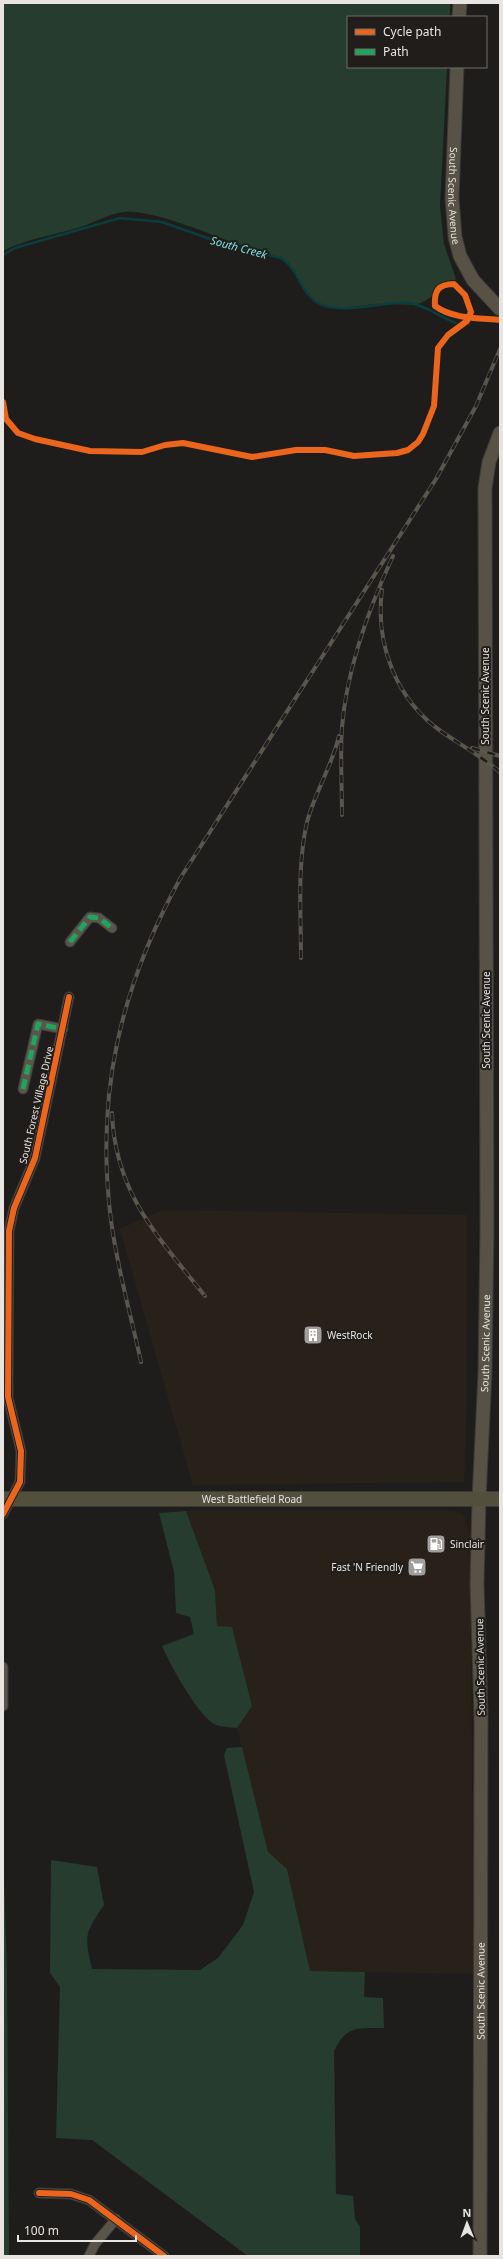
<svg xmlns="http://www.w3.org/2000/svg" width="503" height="2259" font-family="'Noto Sans',sans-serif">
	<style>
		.built { fill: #28211a }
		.green { fill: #253c2f }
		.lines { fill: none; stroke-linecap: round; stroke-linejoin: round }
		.stream { stroke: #0a3e3e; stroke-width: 2.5 }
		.minor-casing { stroke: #3a3938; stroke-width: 11 }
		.secondary-casing { stroke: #3a3938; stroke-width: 15 }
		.primary-casing { stroke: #3a3938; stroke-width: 16 }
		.minor { stroke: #59554b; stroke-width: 9 }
		.secondary { stroke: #575245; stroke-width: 13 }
		.primary { stroke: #534f3d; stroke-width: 14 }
		.rail-casing { stroke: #59564e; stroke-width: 4 }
		.rail { stroke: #201d1a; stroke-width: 2.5; stroke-dasharray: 8; stroke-linecap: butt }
		.quiet { stroke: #20a55d; stroke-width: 5; stroke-dasharray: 10 5; stroke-linecap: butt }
		.cycleway-casing { stroke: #201d1a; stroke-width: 8 }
		.cycleway { stroke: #eb651d; stroke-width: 6 }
		.labels { text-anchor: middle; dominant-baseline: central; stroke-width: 4; stroke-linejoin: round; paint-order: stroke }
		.street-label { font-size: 10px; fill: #e7e4e2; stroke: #201d1a }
		.poi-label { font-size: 10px; fill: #e7e4e2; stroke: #201d1a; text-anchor: start }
		.water-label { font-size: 11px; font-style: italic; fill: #79e3e5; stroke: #201d1a }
	</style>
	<rect width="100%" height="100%" fill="#1f1d1b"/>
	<path class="built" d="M162 1210 467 1215V1392L464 1482 193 1485 120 1229Z
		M186 1511H452L460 1513 465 1518 470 1534 474 1974 310 1971 287 1869 268 1852 237 1728 252 1706 217 1626 215 1590Z"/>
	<path class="green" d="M3 3H450V17H348V67H447L440 206 444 244 456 279C447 285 428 301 418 304 407 306 392 303 381 304 358 304 331 315 311 298 299 288 296 263 281 258 272 254 261 253 252 250 221 239 155 209 124 212 109 214 95 222 81 227 55 235 28 238 3 251Z
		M186 1511 215 1590 217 1626 232 1627 252 1706 237 1728C231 1727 222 1727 216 1725 198 1717 170 1664 162 1646L194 1634 190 1617 176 1613 174 1572 159 1513Z
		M242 1747 268 1852 287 1869 310 1971 365 1972 364 1997 383 1998 384 2028C357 2028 347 2025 334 2051L336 2194 353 2196 355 2219 360 2227V2256H248L92 2140 56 2138 60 1987 50 1973 51 1860 97 1867 104 1905C85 1933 84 1935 92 1969L200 1970 218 1958 243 1925 254 1892 224 1755 227 1748Z
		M3 1839 7 1972 9 2256H3Z"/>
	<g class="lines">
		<path class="stream" d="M3 255 15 248 120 218 162 222 230 246 281 258C299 269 300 294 320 304 342 315 383 301 408 303 424 304 441 318 456 323"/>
		<g class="minor-casing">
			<path id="minor" d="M70 942 90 917 99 918 112 928
				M23 1089 38 1024 63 1029
				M3 1514 20 1482 21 1451 8 1397 9 1231 14 1208 35 1158 69 997
				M3 1667V1706
				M39 2193 71 2194 89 2200 164 2256
				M89 2256 95 2244 116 2219"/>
		</g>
		<g class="secondary-casing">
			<g id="secondary">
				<path d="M459 17 460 3"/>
				<path id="s1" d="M457 67 452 198 455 237 460 256 473 280 500 309"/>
				<path id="s2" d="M480 2256 481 1717 477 1584 479 1499 485 1373 487 1229 485 488 489 462 500 433"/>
			</g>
		</g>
		<g class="primary-casing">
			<g id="primary">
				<path id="s3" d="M3 1499H500"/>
			</g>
		</g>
		<use href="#minor" class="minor"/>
		<use href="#secondary" class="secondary"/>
		<use href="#primary" class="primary"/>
		<g class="rail-casing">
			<path id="rail" d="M382 590C375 644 396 700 442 732 461 745 482 757 500 772
				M472 748 500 756
				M342 815C342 786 340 756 342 727 347 668 368 610 393 556
				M301 958C301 913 297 866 307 822 315 792 332 766 339 736
				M112 1113C115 1193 158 1237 205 1296
				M141 1362C131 1315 117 1268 111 1220 95 1095 120 988 181 877L436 479 476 406 500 349"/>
		</g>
		<use href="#rail" class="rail"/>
		<path class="quiet" d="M70 942 90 917 99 918 112 928
			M23 1089 38 1024 63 1029"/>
		<g class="cycleway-casing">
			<path id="cycleway" d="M3 402 6 419 18 433 35 439 90 451 142 452 165 445 183 443 252 457 296 450H325L354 456 397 453 408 450 418 442 423 434 434 406 438 348 448 335 467 321 471 312 465 295 454 284C438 284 434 291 435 306 453 319 478 318 500 320
				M3 1514 20 1482 21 1451 8 1397 9 1231 14 1208 35 1158 69 997
				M39 2193 71 2194 89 2200 164 2256"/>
		</g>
		<use href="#cycleway" class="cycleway"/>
	</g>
	<defs>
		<g id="building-square" transform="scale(1)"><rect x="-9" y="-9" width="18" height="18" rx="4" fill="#a19e9c" stroke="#201d1a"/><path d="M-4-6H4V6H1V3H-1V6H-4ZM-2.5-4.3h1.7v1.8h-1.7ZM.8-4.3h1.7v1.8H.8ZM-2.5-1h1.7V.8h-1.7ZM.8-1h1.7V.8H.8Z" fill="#fff"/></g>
		<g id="fuel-square" transform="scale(1)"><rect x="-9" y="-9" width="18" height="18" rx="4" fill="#a19e9c" stroke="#201d1a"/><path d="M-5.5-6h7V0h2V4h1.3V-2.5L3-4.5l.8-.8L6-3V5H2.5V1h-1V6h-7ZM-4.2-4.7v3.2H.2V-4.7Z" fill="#fff"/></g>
		<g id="supermarket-square" transform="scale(1)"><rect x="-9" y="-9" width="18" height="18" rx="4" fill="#a19e9c" stroke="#201d1a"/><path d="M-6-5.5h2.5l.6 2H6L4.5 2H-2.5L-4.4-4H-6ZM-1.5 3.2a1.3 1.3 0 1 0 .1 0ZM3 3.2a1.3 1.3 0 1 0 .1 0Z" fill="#fff"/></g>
	</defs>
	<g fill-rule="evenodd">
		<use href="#building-square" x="313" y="1335"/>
		<use href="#fuel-square" x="436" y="1544"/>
		<use href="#supermarket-square" x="417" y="1567"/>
	</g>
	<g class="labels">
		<g class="street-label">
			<text stroke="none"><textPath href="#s1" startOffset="129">South Scenic Avenue</textPath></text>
			<text transform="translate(485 696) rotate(-90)">South Scenic Avenue</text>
			<text transform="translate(486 1020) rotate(-90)">South Scenic Avenue</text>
			<text transform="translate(36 1105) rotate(-77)">South Forest Village Drive</text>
			<text stroke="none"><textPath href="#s2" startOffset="913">South Scenic Avenue</textPath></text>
			<text stroke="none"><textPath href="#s3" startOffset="249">West Battlefield Road</textPath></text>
			<text transform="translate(480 1667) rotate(-91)">South Scenic Avenue</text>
			<text stroke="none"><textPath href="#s2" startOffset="265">South Scenic Avenue</textPath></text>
		</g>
		<g class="poi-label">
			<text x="327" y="1335">WestRock</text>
			<text x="450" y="1544">Sinclair</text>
			<text x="403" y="1567" text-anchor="end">Fast 'N Friendly</text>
		</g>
		<g class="water-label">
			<text transform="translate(239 247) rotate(15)">South Creek</text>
		</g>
	</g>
	<rect width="503" height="2259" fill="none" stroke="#e7e4e2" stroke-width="8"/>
	<rect x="347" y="16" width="140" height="52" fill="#201d1a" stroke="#706d6a"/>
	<rect x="355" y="29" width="20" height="6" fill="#eb651d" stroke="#706d6a"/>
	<text x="383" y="36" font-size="12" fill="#e7e4e2">Cycle path</text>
	<rect x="355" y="49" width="20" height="6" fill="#20a55d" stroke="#706d6a"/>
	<text x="383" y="56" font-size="12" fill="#e7e4e2">Path</text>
	<g transform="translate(467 2223) rotate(359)" stroke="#201d1a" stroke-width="3" paint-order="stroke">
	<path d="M0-3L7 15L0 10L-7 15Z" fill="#e7e4e2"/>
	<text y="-6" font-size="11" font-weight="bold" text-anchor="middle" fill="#e7e4e2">N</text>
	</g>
	<path d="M18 2235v6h118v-6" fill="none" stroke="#e7e4e2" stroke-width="2"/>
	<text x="24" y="2235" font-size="12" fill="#e7e4e2" stroke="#201d1a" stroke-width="3" paint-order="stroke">100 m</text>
</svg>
